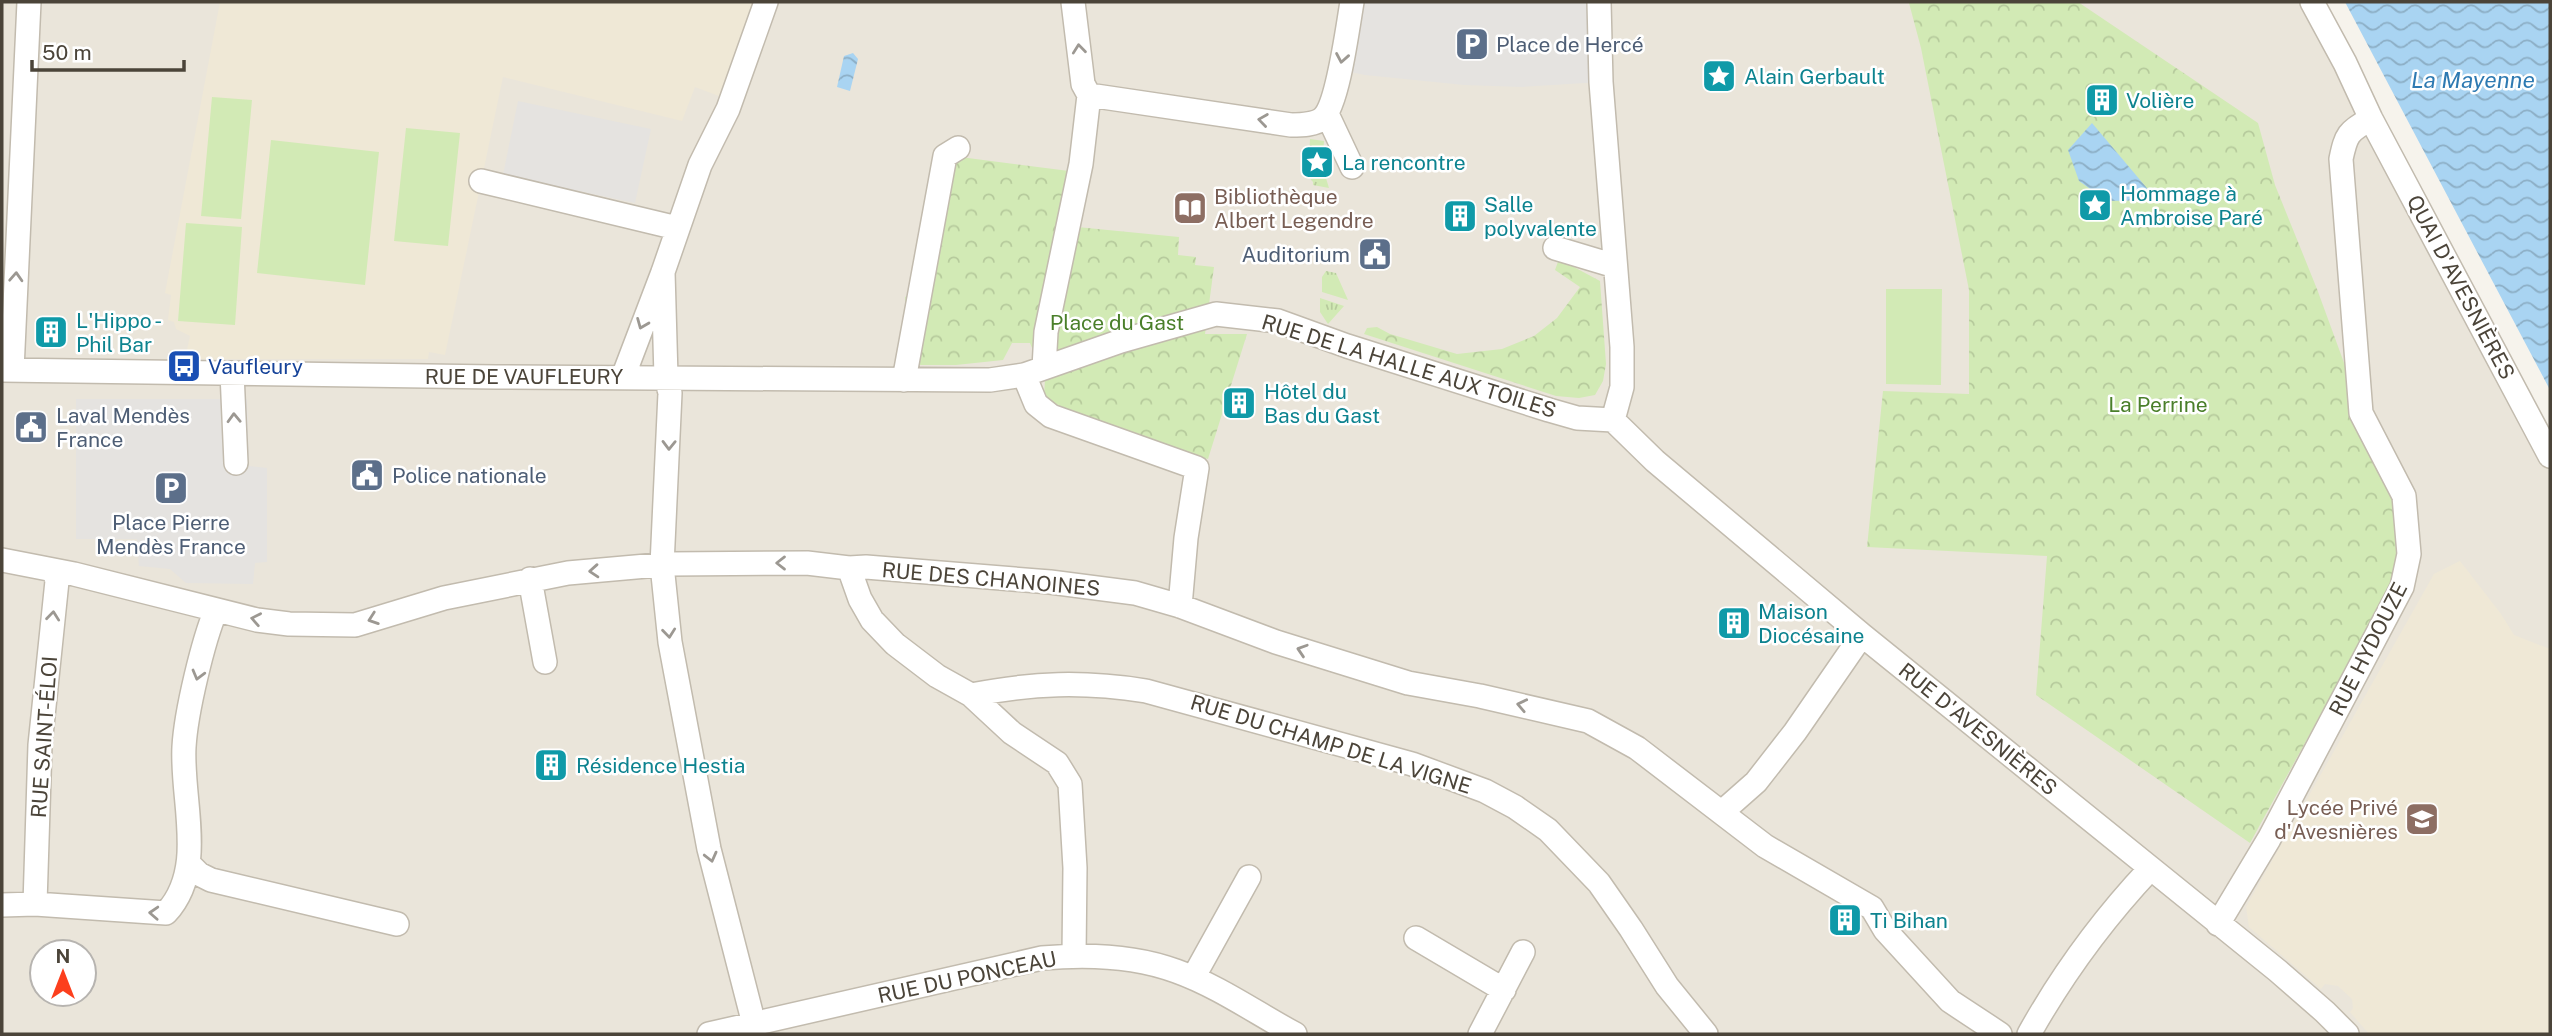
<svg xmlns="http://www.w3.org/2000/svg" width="2552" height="1036" font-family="'Public Sans',sans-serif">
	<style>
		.residential { fill: #eae5da; fill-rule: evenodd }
		.education { fill: #efe8d6 }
		.grass { fill: url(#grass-tufts) }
		.park { fill: url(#park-crowns) }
		.pitch { fill: #d2eab5 }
		.parking { fill: #e5e3e0 }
		.water { fill: url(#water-waves) }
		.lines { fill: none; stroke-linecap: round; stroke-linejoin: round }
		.minor-casing { stroke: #c2bbae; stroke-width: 26 }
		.minor { stroke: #fff; stroke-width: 23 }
		.oneway { stroke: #9c9892 }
		.labels { text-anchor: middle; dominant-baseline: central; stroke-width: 5; stroke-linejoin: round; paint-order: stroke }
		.service-label { font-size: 21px; fill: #4e5e75; stroke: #fff; text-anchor: start }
		.culture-label { font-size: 21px; fill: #0d838f; stroke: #fff; text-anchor: start }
		.education-label { font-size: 21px; fill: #785e54; stroke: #fff; text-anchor: start }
		.street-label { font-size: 21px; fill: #4b4439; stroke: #fff }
		.park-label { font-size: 21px; fill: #4a7f2a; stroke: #fff }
		.transit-label { font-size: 21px; fill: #164399; stroke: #fff; text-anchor: start }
		.water-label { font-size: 23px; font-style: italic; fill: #2e7ab2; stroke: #fff }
	</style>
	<defs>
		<pattern id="grass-tufts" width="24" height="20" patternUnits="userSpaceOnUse" patternTransform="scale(1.75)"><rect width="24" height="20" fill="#d2eab5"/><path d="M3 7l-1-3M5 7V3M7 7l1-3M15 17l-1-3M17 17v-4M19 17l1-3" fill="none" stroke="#b6ca9c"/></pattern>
		<pattern id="park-crowns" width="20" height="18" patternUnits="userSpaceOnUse" patternTransform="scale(1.75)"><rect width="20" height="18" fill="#d2eab5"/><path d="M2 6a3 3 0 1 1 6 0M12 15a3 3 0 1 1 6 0" fill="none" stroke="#b6ca9c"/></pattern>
		<pattern id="water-waves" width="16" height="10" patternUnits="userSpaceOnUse" patternTransform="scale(1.75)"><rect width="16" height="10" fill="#a9d4f2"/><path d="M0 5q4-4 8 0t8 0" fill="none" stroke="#8caec5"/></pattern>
	</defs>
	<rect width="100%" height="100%" fill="#f6f3ec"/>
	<path class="residential" d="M2 2H2321L2550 433V1034H2ZM42 952H84V994H42Z"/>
	<path class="education" d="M220 2H753L719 96 695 87 682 121 503 77 445 355 429 352 428 359H185L190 336 176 329 174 322 168 320 171 295 165 293Z
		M2460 561 2501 614 2514 635 2550 649V1034H2369L2350 1012 2353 1008 2352 999 2338 986 2325 984 2321 989 2249 927 2246 907 2434 574Z"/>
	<path class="grass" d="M1310 139 1324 141 1322 165 1329 188 1313 185V182L1308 176Z
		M1326 271 1336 273 1348 300 1322 292V277Z
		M1320 298 1344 306 1328 324 1320 312Z"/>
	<path class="park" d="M1906 2H2078L2258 123 2275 185 2317 289 2399 513 2395 579 2250 843 2036 695 2047 556 1867 547 1883 391 1969 394V290L1921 48 1909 3Z
		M937 154 1069 171 1057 225 1179 237 1178 255 1196 257 1195 265 1214 267 1205 334H1247L1208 459C1174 448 1064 417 1044 395L1045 380 1030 343H1012L1003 360 956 365H912L905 297 910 294Z
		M1559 259 1600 281 1606 364 1603 381 1595 395 1579 398 1556 396 1364 334 1367 328 1377 327 1390 334 1457 354 1502 349 1534 336 1557 318 1580 287 1555 270Z"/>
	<path class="pitch" d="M212 97 252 100 241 219 201 216Z
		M406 128 460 133 448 246 394 241Z
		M271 140 379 152 365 285 257 273Z
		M186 223 242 227 235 325 178 321Z
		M1886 289H1942L1941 385 1886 384Z"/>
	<path class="parking" d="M1352 2H1599L1601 82 1522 87 1464 85 1365 75 1340 70Z
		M518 101 651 129 635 203 503 175Z
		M76 399H247L249 466 267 468V562L255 563 253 584 186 583 170 569 139 566 137 539H76Z"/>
	<path class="water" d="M2345 2H2550V390Z
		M853 53 858 59 850 91 837 87 844 56Z
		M2092 123 2157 200 2107 201 2079 181 2068 150Z"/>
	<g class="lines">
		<g class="minor-casing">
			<path id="minor" d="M1073 2 1083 84 1089 95
				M1599 2 1601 82 1622 347V387L1613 420
				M2312 2 2345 63 2371 119 2550 456
				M1089 95 1291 125C1302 125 1315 125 1323 118 1338 104 1348 25 1352 2
				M1327 114 1352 167
				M481 181 677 228
				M1555 248 1615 266
				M663 272 666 377 670 393 662 565 670 642 709 849 754 1024
				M1044 368 1046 332 1081 164 1089 95
				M2 370 496 377 990 380 1024 375 1121 341 1216 314 1278 321 1347 346 1549 410 1577 418 1613 420
				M12 370 29 2
				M232 373 236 463
				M1024 375 1036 404 1051 416 1197 468 1186 538 1180 606
				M623 377 663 272 700 165 728 109 766 2
				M904 380 945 156 958 148
				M1613 420 1655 461 1862 635 2278 971 2325 1012 2347 1034
				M2 560 74 574 257 620 289 624 355 625 444 598 568 573 669 564 807 563 849 568 866 567 1050 582 1135 593 1180 606 1276 642 1408 683 1480 696 1588 721 1637 748 1765 846 1872 908 1885 930 1950 1001 2000 1034
				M849 568 860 599 872 620 895 644 937 676 971 695 1012 733 1057 763 1070 784 1075 868 1074 955
				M530 579 545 662
				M971 695C1034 683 1082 681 1146 691L1412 764 1485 791 1515 807 1548 830 1599 883 1631 929 1667 986 1706 1034
				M1722 812 1756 782 1795 732 1862 635
				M189 864 199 874 211 880 397 924
				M35 904 40 745 57 581 54 571
				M2 905 35 904 166 913C207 869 181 801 184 747 186 712 203 641 216 610
				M2218 924 2269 839 2402 587 2409 554 2404 496 2361 413 2341 159C2346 135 2348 131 2371 119
				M1416 938 1504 990
				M1193 978 1249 877
				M709 1034 1042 958C1087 954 1133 955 1176 971 1218 986 1256 1013 1295 1034
				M1480 1034 1523 952
				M2029 1034C2062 975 2103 919 2150 869"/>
		</g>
		<use href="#minor" class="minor"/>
	</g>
	<defs><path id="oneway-chevron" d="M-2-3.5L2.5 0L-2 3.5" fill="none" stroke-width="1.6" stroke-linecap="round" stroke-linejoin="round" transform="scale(1.75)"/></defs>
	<g class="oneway">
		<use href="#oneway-chevron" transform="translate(1079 49) rotate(-96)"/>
		<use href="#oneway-chevron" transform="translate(1342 58) rotate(100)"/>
		<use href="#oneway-chevron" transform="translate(1263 120) rotate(-172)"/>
		<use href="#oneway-chevron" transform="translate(16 277) rotate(-87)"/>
		<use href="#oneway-chevron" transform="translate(642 324) rotate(112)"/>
		<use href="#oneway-chevron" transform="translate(234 418) rotate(-92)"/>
		<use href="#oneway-chevron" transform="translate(669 445) rotate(91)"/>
		<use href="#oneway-chevron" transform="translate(781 563) rotate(-180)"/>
		<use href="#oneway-chevron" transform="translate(594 571) rotate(176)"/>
		<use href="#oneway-chevron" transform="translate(53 616) rotate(-84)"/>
		<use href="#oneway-chevron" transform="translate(256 619) rotate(-169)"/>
		<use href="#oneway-chevron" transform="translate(373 619) rotate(161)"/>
		<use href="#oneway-chevron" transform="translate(669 633) rotate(84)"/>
		<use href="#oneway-chevron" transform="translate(1302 650) rotate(-162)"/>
		<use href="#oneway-chevron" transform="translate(198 675) rotate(105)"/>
		<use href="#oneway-chevron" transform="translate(1522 705) rotate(-168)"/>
		<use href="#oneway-chevron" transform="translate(711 857) rotate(76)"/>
		<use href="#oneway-chevron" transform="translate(154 913) rotate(-177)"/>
	</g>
	<defs>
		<g id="parking-square" transform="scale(1.75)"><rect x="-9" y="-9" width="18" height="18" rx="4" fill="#5c6f8a" stroke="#fff"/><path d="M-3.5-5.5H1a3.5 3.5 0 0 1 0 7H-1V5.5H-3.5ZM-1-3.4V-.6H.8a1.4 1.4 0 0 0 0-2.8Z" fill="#fff"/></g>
		<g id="sight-square" transform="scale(1.75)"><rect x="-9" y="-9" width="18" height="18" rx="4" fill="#0f9aa8" stroke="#fff"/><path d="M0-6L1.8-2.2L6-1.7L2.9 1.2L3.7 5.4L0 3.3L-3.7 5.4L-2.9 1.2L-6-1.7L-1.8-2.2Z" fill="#fff"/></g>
		<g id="building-square" transform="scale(1.75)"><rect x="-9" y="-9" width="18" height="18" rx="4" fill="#0f9aa8" stroke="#fff"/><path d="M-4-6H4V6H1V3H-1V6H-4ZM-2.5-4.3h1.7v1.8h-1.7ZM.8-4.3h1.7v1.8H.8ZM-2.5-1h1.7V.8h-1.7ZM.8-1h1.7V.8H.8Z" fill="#fff"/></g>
		<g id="library-square" transform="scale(1.75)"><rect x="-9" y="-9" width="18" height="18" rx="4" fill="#8d6e63" stroke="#fff"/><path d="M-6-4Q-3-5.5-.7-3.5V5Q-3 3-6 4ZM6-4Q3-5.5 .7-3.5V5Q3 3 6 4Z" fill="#fff"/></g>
		<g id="civic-square" transform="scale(1.75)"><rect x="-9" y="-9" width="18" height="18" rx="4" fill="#5c6f8a" stroke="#fff"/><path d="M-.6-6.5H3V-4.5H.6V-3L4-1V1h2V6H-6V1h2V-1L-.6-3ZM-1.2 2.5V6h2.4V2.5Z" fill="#fff"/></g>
		<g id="bus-square" transform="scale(1.75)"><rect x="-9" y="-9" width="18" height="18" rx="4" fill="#1a4fb4" stroke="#fff"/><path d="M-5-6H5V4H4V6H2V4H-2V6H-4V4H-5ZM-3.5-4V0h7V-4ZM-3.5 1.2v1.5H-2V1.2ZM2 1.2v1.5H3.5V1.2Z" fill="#fff"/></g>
		<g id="school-square" transform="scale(1.75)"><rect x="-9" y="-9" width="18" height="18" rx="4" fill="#8d6e63" stroke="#fff"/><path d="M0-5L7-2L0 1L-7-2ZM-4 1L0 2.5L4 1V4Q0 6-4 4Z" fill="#fff"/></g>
	</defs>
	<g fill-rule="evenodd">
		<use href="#parking-square" x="1472" y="44"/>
		<use href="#sight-square" x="1719" y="76"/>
		<use href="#building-square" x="2102" y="100"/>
		<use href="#sight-square" x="1317" y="162"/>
		<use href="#sight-square" x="2095" y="205"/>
		<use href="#library-square" x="1190" y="208"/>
		<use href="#building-square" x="1460" y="216"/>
		<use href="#civic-square" x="1375" y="254"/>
		<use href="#building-square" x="51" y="332"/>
		<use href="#bus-square" x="184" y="366"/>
		<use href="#building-square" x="1239" y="403"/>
		<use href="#civic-square" x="31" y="427"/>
		<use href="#civic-square" x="367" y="475"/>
		<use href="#parking-square" x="171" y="488"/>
		<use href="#building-square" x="1734" y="623"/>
		<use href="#building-square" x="551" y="765"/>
		<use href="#school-square" x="2422" y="819"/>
		<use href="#building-square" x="1845" y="920"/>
	</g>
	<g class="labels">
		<g class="service-label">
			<text x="1496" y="44">Place de Hercé</text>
			<text x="1350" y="254" text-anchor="end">Auditorium</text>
			<text x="56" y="415">Laval Mendès<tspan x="56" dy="24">France</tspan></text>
			<text x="392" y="475">Police nationale</text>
			<text x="171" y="522" text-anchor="middle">Place Pierre<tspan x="171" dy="24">Mendès France</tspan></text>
		</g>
		<g class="culture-label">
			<text x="1744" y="76">Alain Gerbault</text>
			<text x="2126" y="100">Volière</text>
			<text x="1342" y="162">La rencontre</text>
			<text x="2120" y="193">Hommage à<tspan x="2120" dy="24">Ambroise Paré</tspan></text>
			<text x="1484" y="204">Salle<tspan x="1484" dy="24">polyvalente</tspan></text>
			<text x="76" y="320">L'Hippo -<tspan x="76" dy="24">Phil Bar</tspan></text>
			<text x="1264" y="391">Hôtel du<tspan x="1264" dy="24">Bas du Gast</tspan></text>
			<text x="1758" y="611">Maison<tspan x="1758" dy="24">Diocésaine</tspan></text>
			<text x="576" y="765">Résidence Hestia</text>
			<text x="1870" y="920">Ti Bihan</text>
		</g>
		<g class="education-label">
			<text x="1214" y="196">Bibliothèque<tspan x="1214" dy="24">Albert Legendre</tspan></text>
			<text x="2398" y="807" text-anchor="end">Lycée Privé<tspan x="2398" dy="24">d'Avesnières</tspan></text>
		</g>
		<g class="street-label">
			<text transform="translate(2461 287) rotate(62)">QUAI D'AVESNIÈRES</text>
			<text transform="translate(1409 366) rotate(17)">RUE DE LA HALLE AUX TOILES</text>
			<text x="524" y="376">RUE DE VAUFLEURY</text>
			<text transform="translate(991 579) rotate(5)">RUE DES CHANOINES</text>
			<text transform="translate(2368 649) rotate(-63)">RUE HYDOUZE</text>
			<text transform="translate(1978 729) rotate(39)">RUE D'AVESNIÈRES</text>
			<text transform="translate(44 737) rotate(-86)">RUE SAINT-ÉLOI</text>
			<text transform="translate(1331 744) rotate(17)">RUE DU CHAMP DE LA VIGNE</text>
			<text transform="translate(967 977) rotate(-12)">RUE DU PONCEAU</text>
		</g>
		<g class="park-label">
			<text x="1117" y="322">Place du Gast</text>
			<text x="2158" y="404">La Perrine</text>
		</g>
		<g class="transit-label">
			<text x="208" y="366">Vaufleury</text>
		</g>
		<g class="water-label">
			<text x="2473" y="79">La Mayenne</text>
		</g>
	</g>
	<rect width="2552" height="1036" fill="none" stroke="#4b4439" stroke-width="7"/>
	<g transform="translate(63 973)"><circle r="33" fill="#ffffff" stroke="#b7b4b0" stroke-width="2"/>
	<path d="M0-5L12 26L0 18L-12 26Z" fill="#fc3f1d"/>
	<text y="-10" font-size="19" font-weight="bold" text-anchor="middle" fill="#4b4439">N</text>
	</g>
	<path d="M32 60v10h152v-10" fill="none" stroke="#4b4439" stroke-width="3.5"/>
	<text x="42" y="60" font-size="21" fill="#4b4439" stroke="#ffffff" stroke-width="5" paint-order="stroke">50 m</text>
</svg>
